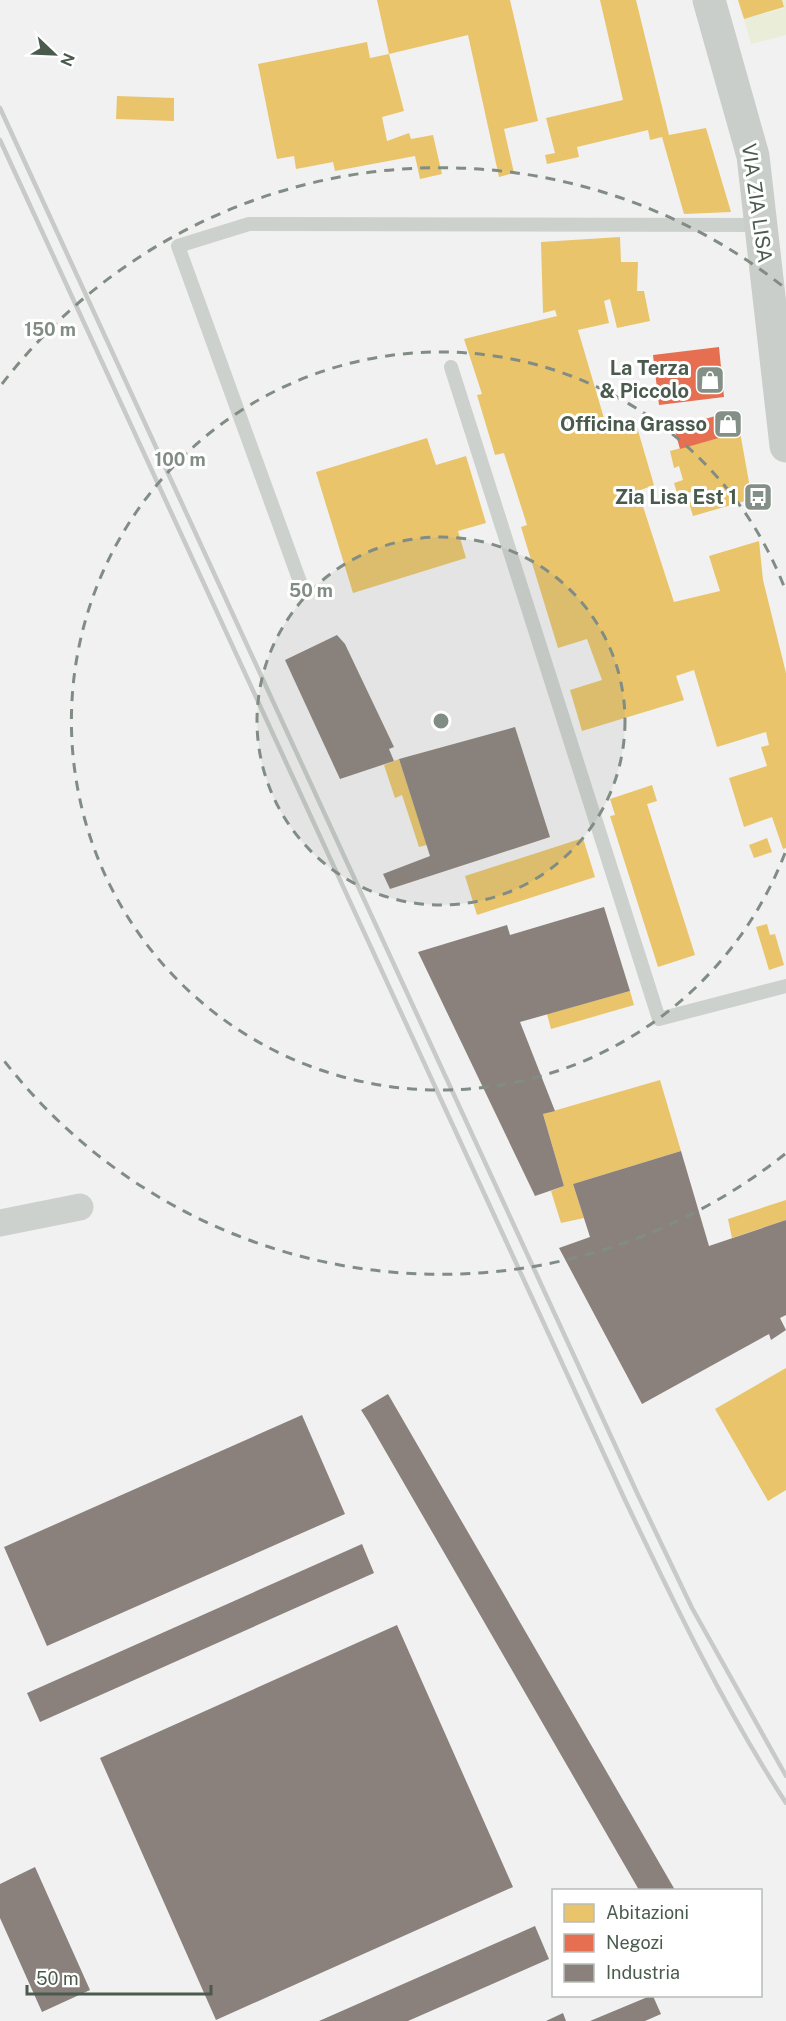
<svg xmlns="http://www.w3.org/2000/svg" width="786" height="2021" font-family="'Public Sans',sans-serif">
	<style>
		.grass { fill: #eaeed8 }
		.homes { fill: #e9c46a }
		.shops { fill: #e76f51 }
		.industry { fill: #8a817c }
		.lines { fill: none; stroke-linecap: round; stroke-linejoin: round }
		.lane { stroke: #cdd1ce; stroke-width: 14 }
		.street { stroke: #cdd1ce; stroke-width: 27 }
		.primary { stroke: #c9cecb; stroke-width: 33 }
		.rail { stroke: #c7cac8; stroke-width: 4.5 }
		.ring { fill: none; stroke: #818d84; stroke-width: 3; stroke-dasharray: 10 8 }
		.labels { text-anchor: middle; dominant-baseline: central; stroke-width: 6; stroke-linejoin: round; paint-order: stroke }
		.street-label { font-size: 20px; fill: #4a5b4e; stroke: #fff }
		.poi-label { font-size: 20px; font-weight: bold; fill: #4a5b4e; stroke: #fff; text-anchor: end }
		.centre { fill: #818d84; stroke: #fff; stroke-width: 3 }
		.ring-label { font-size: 18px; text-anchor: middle; font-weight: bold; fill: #818d84; stroke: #fff; stroke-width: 6; stroke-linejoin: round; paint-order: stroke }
	</style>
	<rect width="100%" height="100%" fill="#f1f1f1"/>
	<path class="grass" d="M782 0H786V35L751 44 744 19 784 8Z"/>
	<path class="homes" d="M377 0H510L538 121 504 129 514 173 499 177 468 35 389 54Z
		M600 0H636L669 135 706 128 731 212 684 214 662 137 650 140 648 130 577 147 579 157 547 164 545 155 555 153 546 118 623 100Z
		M738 0H782L784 7 744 19Z
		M367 42 370 58 389 54 404 111 382 117 387 141 409 133 411 139 433 135 442 174 420 179 415 156 335 171 333 162 296 169 294 156 277 159 258 64Z
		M117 96 174 98V121L116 119Z
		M620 237 621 262H638L637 291H644L650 321 617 328 610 299 604 301 609 323 578 330 606 425 634 417 654 485 638 491 674 602 720 591 709 556 759 541 763 580 786 673V848L783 849 772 817 744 827 729 778 767 766 761 747 769 745 766 732 717 747 694 670 676 676 684 700 582 731 570 690 602 680 587 639 558 648 521 527 527 525 504 453 495 455 477 395 482 394 464 339 557 316 555 310 543 313 541 242Z
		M740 432 752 499 693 516 689 503 706 498 704 488 678 496 674 483 683 480 679 466 674 468 670 451Z
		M427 438 436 465 466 456 486 523 458 531 466 558 353 593 316 472Z
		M399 759 427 845 419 847 402 795 395 798 384 765Z
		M652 785 657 801 647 804 695 955 658 967 610 816 615 815 610 799Z
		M583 838 595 877 477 915 465 876Z
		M767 838 772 852 754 858 749 845Z
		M767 924 770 935 775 934 784 965 769 970 756 927Z
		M630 991 634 1005 551 1029 547 1014Z
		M660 1080 681 1151 573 1184 584 1218 561 1223 551 1191 564 1186 543 1114Z
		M786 1200V1220L732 1238 728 1219Z
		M786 1368V1490L768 1501 715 1409Z"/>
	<path class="shops" d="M719 347 724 397 659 405 653 355Z
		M736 410 740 432 680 449 674 428Z"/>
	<path class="industry" d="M337 635 345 644 394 747 389 749 394 761 340 779 285 660Z
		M515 727 550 837 390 889 383 874 430 856 399 759Z
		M604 907 630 991 520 1022 555 1111 543 1114 564 1186 535 1196 418 952 507 925 510 935Z
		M681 1151 709 1246 786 1220V1315L780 1318 786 1330 771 1340 769 1334 642 1404 559 1248 590 1237 573 1184Z
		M388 1394 675 1890H639L368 1421 361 1410Z
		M302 1415 345 1514 47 1646 4 1547Z
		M362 1544 374 1573 40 1722 27 1693Z
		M397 1625 513 1887 216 2020 100 1758Z
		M35 1867 90 1990 42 2012 0 1918V1884Z
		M535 1926 549 1959 408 2021H319Z
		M650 1996H653L661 2014 645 2021H590Z
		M563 2013 566 2021H546Z"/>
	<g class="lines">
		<path class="lane" d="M451 367 659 1019 786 986
			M303 590 178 246 249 224 760 225"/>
		<path class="street" d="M0 1223 80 1207"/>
		<path class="primary" d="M709 0 753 156 786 446"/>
		<path class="rail" d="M0 108 638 1495 692 1608 786 1776
			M0 140 625 1500C674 1603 724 1708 786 1803"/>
	</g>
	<circle cx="441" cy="721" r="184" fill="#818d84" fill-opacity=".12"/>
	<g class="ring">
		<circle cx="441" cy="721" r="184"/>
		<path d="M785 853A369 369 0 1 1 785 589"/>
		<path d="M785 1154A553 553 0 0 1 2 1058M2 384A553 553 0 0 1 785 288"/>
	</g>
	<defs>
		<g id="shop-square" transform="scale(1.5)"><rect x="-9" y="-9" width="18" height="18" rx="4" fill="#849087" stroke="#fff"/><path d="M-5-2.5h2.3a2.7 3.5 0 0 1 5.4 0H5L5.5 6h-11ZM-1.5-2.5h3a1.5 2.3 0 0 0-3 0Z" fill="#fff"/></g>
		<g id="bus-square" transform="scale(1.5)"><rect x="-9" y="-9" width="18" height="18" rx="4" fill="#849087" stroke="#fff"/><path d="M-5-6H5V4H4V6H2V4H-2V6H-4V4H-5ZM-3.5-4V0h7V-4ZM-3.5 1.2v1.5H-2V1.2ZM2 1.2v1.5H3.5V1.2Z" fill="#fff"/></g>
	</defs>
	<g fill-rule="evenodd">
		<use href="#shop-square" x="710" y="380"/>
		<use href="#shop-square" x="728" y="424"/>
		<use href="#bus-square" x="758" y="497"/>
	</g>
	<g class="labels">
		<g class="street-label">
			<text transform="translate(757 203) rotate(82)">VIA ZIA LISA</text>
		</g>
		<g class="poi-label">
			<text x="689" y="368">La Terza<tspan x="689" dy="23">&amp; Piccolo</tspan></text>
			<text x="707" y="424">Officina Grasso</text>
			<text x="737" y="497">Zia Lisa Est 1</text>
		</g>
	</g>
	<circle cx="441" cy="721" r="9" class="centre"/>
	<g class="ring-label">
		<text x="50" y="336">150 m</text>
		<text x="180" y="466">100 m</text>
		<text x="311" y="597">50 m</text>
	</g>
	<rect x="552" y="1889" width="210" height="108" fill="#ffffff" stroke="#b7bdb8" stroke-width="1.5"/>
	<rect x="564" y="1904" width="30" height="18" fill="#e9c46a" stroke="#b7bdb8" stroke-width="1.5"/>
	<text x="606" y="1919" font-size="18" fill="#4a5b4e">Abitazioni</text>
	<rect x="564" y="1934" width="30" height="18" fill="#e76f51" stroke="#b7bdb8" stroke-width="1.5"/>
	<text x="606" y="1949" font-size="18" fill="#4a5b4e">Negozi</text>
	<rect x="564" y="1964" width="30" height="18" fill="#8a817c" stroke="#b7bdb8" stroke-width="1.5"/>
	<text x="606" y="1979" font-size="18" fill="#4a5b4e">Industria</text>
	<g transform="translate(54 54) rotate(113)" stroke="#ffffff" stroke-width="4.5" paint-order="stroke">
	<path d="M0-4.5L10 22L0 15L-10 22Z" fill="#4a5b4e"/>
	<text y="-9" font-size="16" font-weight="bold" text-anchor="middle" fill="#4a5b4e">N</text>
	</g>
	<path d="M27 1985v9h184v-9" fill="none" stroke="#4a5b4e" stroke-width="3"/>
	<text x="36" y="1985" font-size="18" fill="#4a5b4e" stroke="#ffffff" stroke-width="4.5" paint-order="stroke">50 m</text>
</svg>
